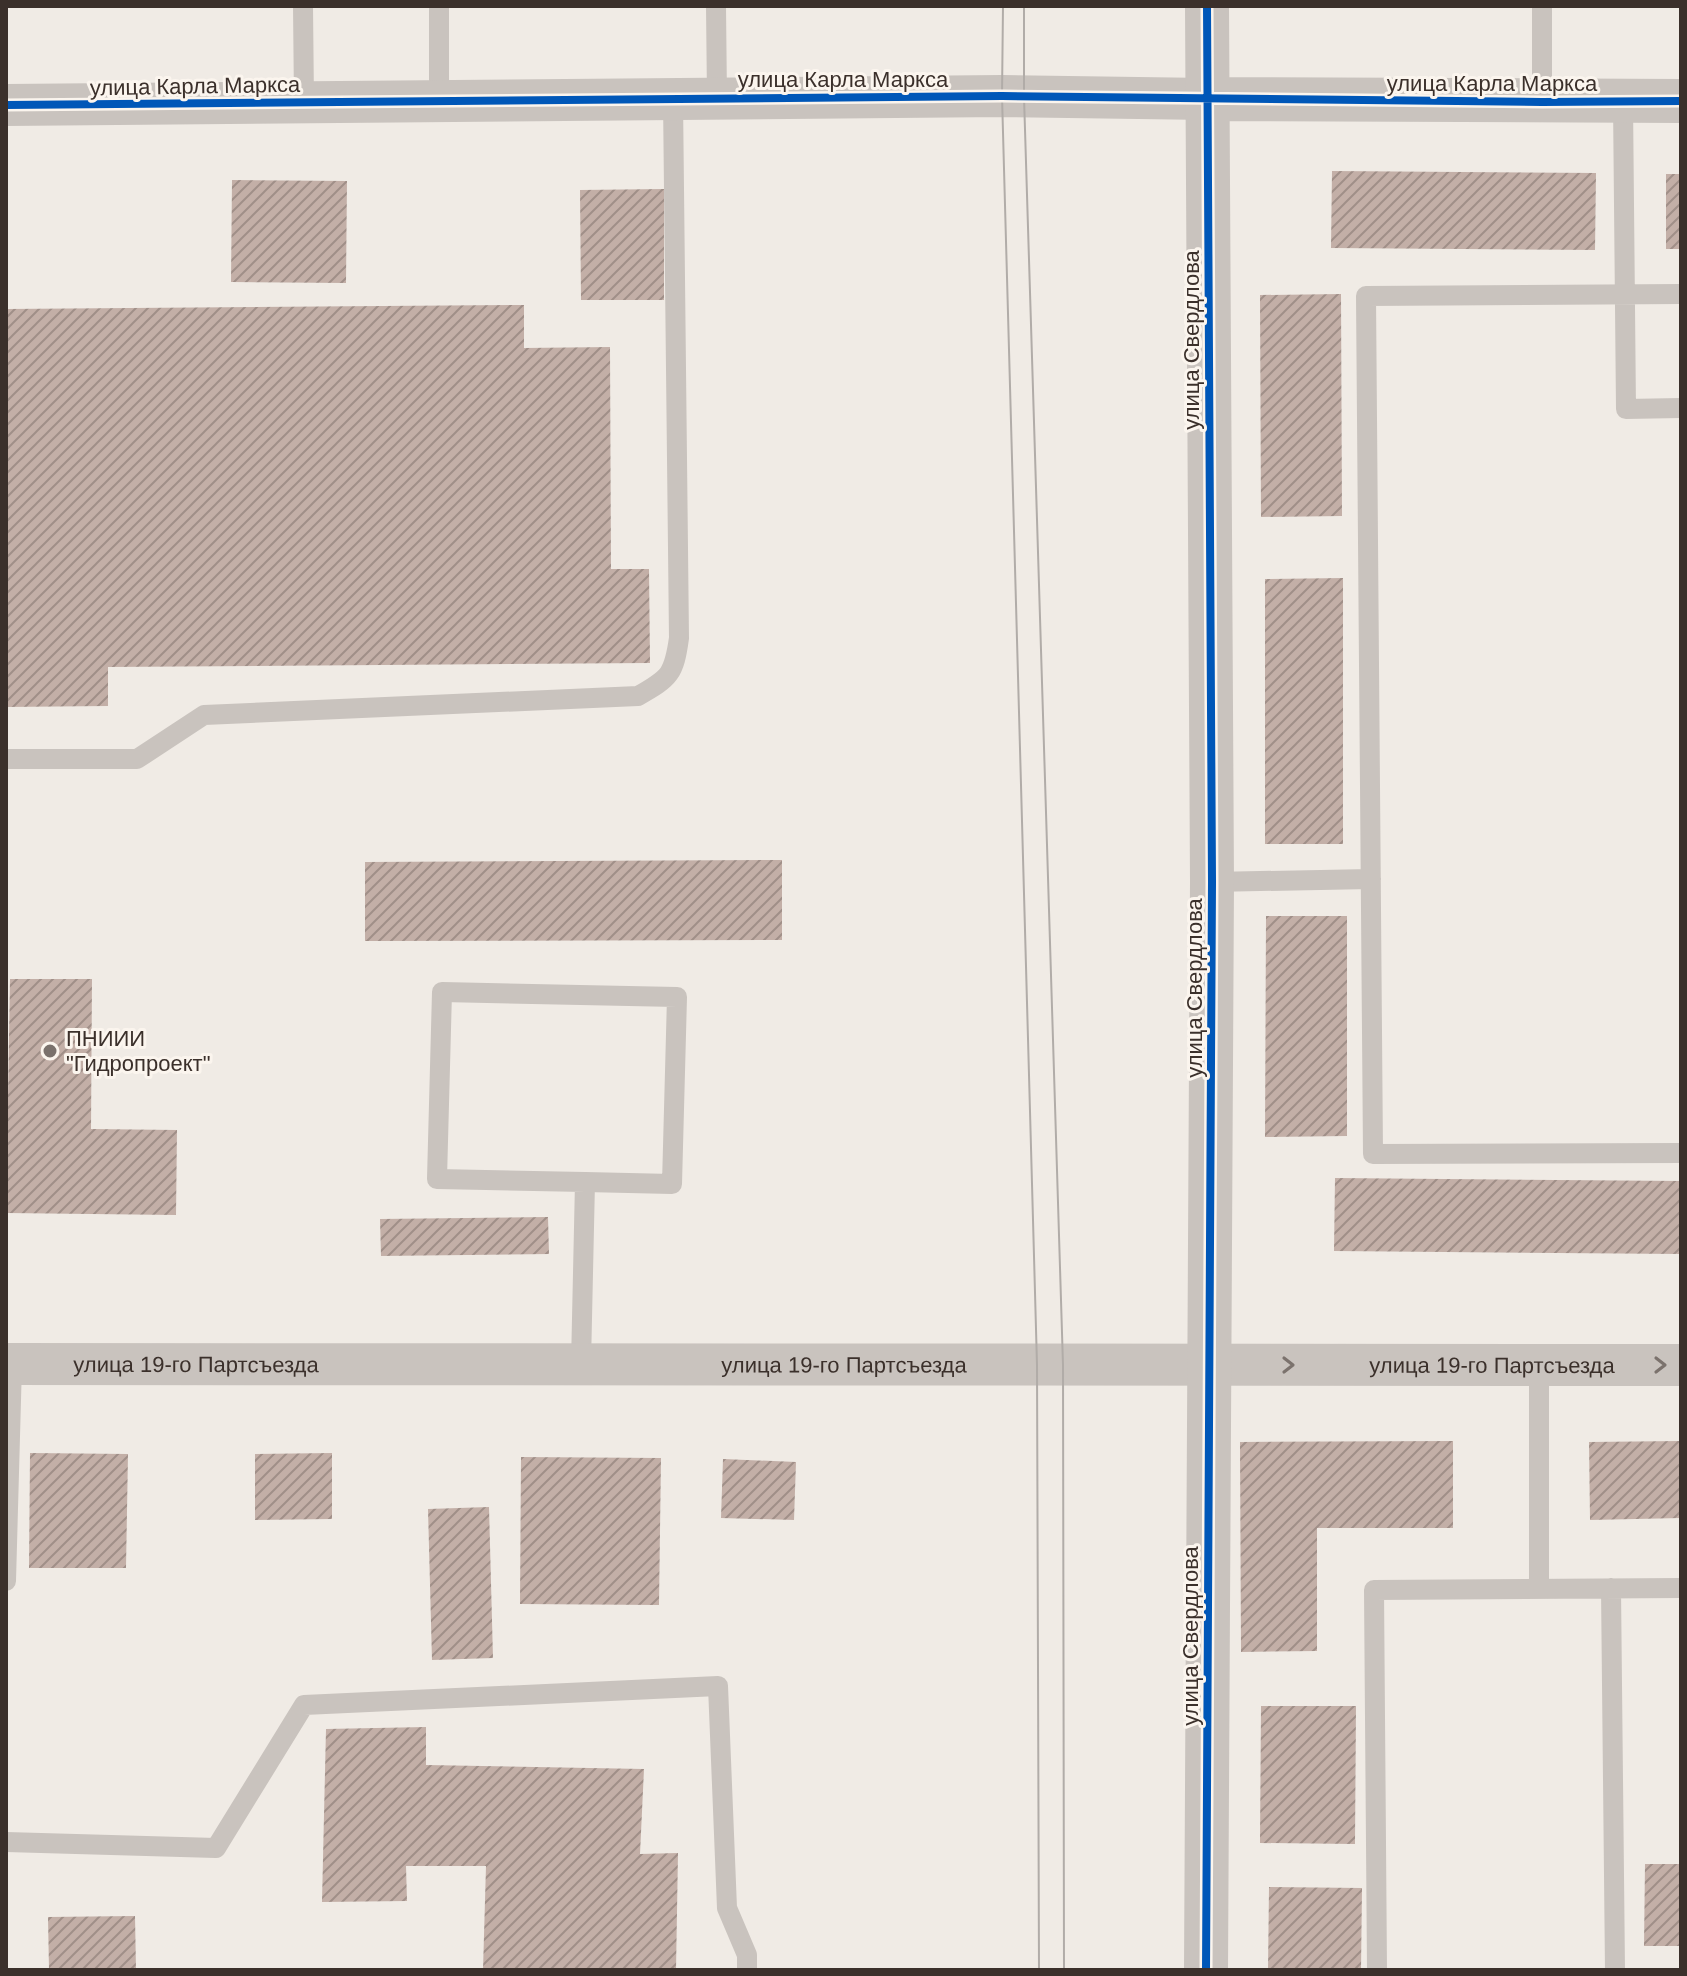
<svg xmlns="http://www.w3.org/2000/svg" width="1687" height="1976" font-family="Arial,sans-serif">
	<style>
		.building { fill: url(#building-hatch) }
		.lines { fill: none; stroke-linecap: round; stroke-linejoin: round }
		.service { stroke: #c9c3be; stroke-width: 20 }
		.minor { stroke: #c9c3be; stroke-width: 42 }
		.tertiary { stroke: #c9c3be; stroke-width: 44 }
		.tram { stroke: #b1aca8; stroke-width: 2 }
		.cycleway-casing { stroke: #fbf5ee; stroke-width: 13 }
		.cycleway { stroke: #0057b8; stroke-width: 8 }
		.oneway { stroke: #7b726d }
		.poi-dot { fill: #7a716c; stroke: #fbf5ee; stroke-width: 3 }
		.labels { text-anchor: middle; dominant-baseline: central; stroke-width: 6; stroke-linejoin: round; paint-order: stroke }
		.street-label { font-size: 22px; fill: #3b302b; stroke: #fbf5ee }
		.poi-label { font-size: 22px; fill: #3b302b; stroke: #fbf5ee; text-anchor: start }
	</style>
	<defs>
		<pattern id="building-hatch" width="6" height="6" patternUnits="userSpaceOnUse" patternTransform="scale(2)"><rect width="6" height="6" fill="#c3afa7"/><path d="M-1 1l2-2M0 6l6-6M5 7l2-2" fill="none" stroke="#a08f88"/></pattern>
	</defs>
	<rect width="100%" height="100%" fill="#f0ebe5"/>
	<path class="building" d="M1332 171 1596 173 1595 250 1331 248Z
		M1666 174H1681V249H1666Z
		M232 180 347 181 346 283 231 282Z
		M664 189V300H581L580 190Z
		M1341 294 1342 516 1261 517 1260 295Z
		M524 305V348L610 347 611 569H649L650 663 108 667V706L6 707V309Z
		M1343 578V844H1265V579Z
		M782 860V940L365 941V862Z
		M1266 916H1347V1136L1265 1137Z
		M10 979H92L91 1129 177 1130 176 1215 6 1213Z
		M1335 1178 1681 1181V1254L1334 1251Z
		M548 1217 549 1254 381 1256 380 1219Z
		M1453 1441V1528H1317V1651L1241 1652 1240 1442Z
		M1681 1441V1518L1590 1520 1589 1442Z
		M30 1453 128 1454 126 1568H29Z
		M332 1453V1519L255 1520V1454Z
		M521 1457 661 1458 659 1605 520 1604Z
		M723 1459 796 1462 794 1520 721 1518Z
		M489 1507 493 1658 432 1660 428 1509Z
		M1261 1706H1356L1355 1844 1260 1843Z
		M426 1727V1765L644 1769 640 1854 678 1853 676 1970H483L486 1866H406L407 1901 322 1902 326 1729Z
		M1645 1864H1681V1946H1644Z
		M1269 1887 1362 1888 1361 1970H1268Z
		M135 1916 136 1970H49L48 1917Z"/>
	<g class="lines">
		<path class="service" d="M303 6 304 102
			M716 6 717 98
			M1542 6V102
			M439 101V6
			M1623 102 1626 409 1681 408
			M1681 294 1366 296 1373 1154 1681 1153
			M6 759H137L204 715 638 696C670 678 674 674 679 638L673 99
			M1212 882 1371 879
			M581 1364 585 1182 672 1184 677 997 442 992 437 1179 585 1182
			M6 1581 12 1364
			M1611 1588 1615 1970
			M1539 1589V1365
			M6 1842 216 1848 304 1705 718 1686 727 1908 747 1955V1970
			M1377 1970 1374 1590 1681 1588"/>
		<g class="minor">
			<path d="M6 105 1002 96 1208 99"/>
			<path id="s1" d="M6 1364 1681 1365"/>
		</g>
		<path class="tertiary" d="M1208 99 1681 101
			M1206 1970 1212 882 1207 6"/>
		<path class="tram" d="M1003 6 1002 96 1037 1365 1039 1970
			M1024 6V97L1063 1365 1064 1970"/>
		<g class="cycleway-casing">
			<path id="cycleway" d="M6 105 1002 96 1542 102 1681 101
				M1206 1970 1212 882 1207 6"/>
		</g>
		<use href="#cycleway" class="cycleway"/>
	</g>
	<defs><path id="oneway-chevron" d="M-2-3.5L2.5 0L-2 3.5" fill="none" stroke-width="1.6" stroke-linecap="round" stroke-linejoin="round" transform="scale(2)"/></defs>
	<g class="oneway">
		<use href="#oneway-chevron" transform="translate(1288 1365)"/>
		<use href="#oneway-chevron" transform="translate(1660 1365)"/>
	</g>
	<circle class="poi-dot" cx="50" cy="1051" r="8"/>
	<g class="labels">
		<g class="street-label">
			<text x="843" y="79">улица Карла Маркса</text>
			<text x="1492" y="83">улица Карла Маркса</text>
			<text transform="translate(195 86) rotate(-1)">улица Карла Маркса</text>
			<text transform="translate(1191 340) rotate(-90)">улица Свердлова</text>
			<text transform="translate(1194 988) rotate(-90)">улица Свердлова</text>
			<text stroke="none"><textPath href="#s1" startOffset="190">улица 19-го Партсъезда</textPath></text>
			<text stroke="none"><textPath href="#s1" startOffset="838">улица 19-го Партсъезда</textPath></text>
			<text stroke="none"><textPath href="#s1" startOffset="1486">улица 19-го Партсъезда</textPath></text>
			<text transform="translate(1190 1636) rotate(-90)">улица Свердлова</text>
		</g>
		<g class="poi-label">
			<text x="66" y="1038">ПНИИИ<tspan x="66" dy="25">"Гидропроект"</tspan></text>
		</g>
	</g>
	<rect width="1687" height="1976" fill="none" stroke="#3b302b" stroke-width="16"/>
</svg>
